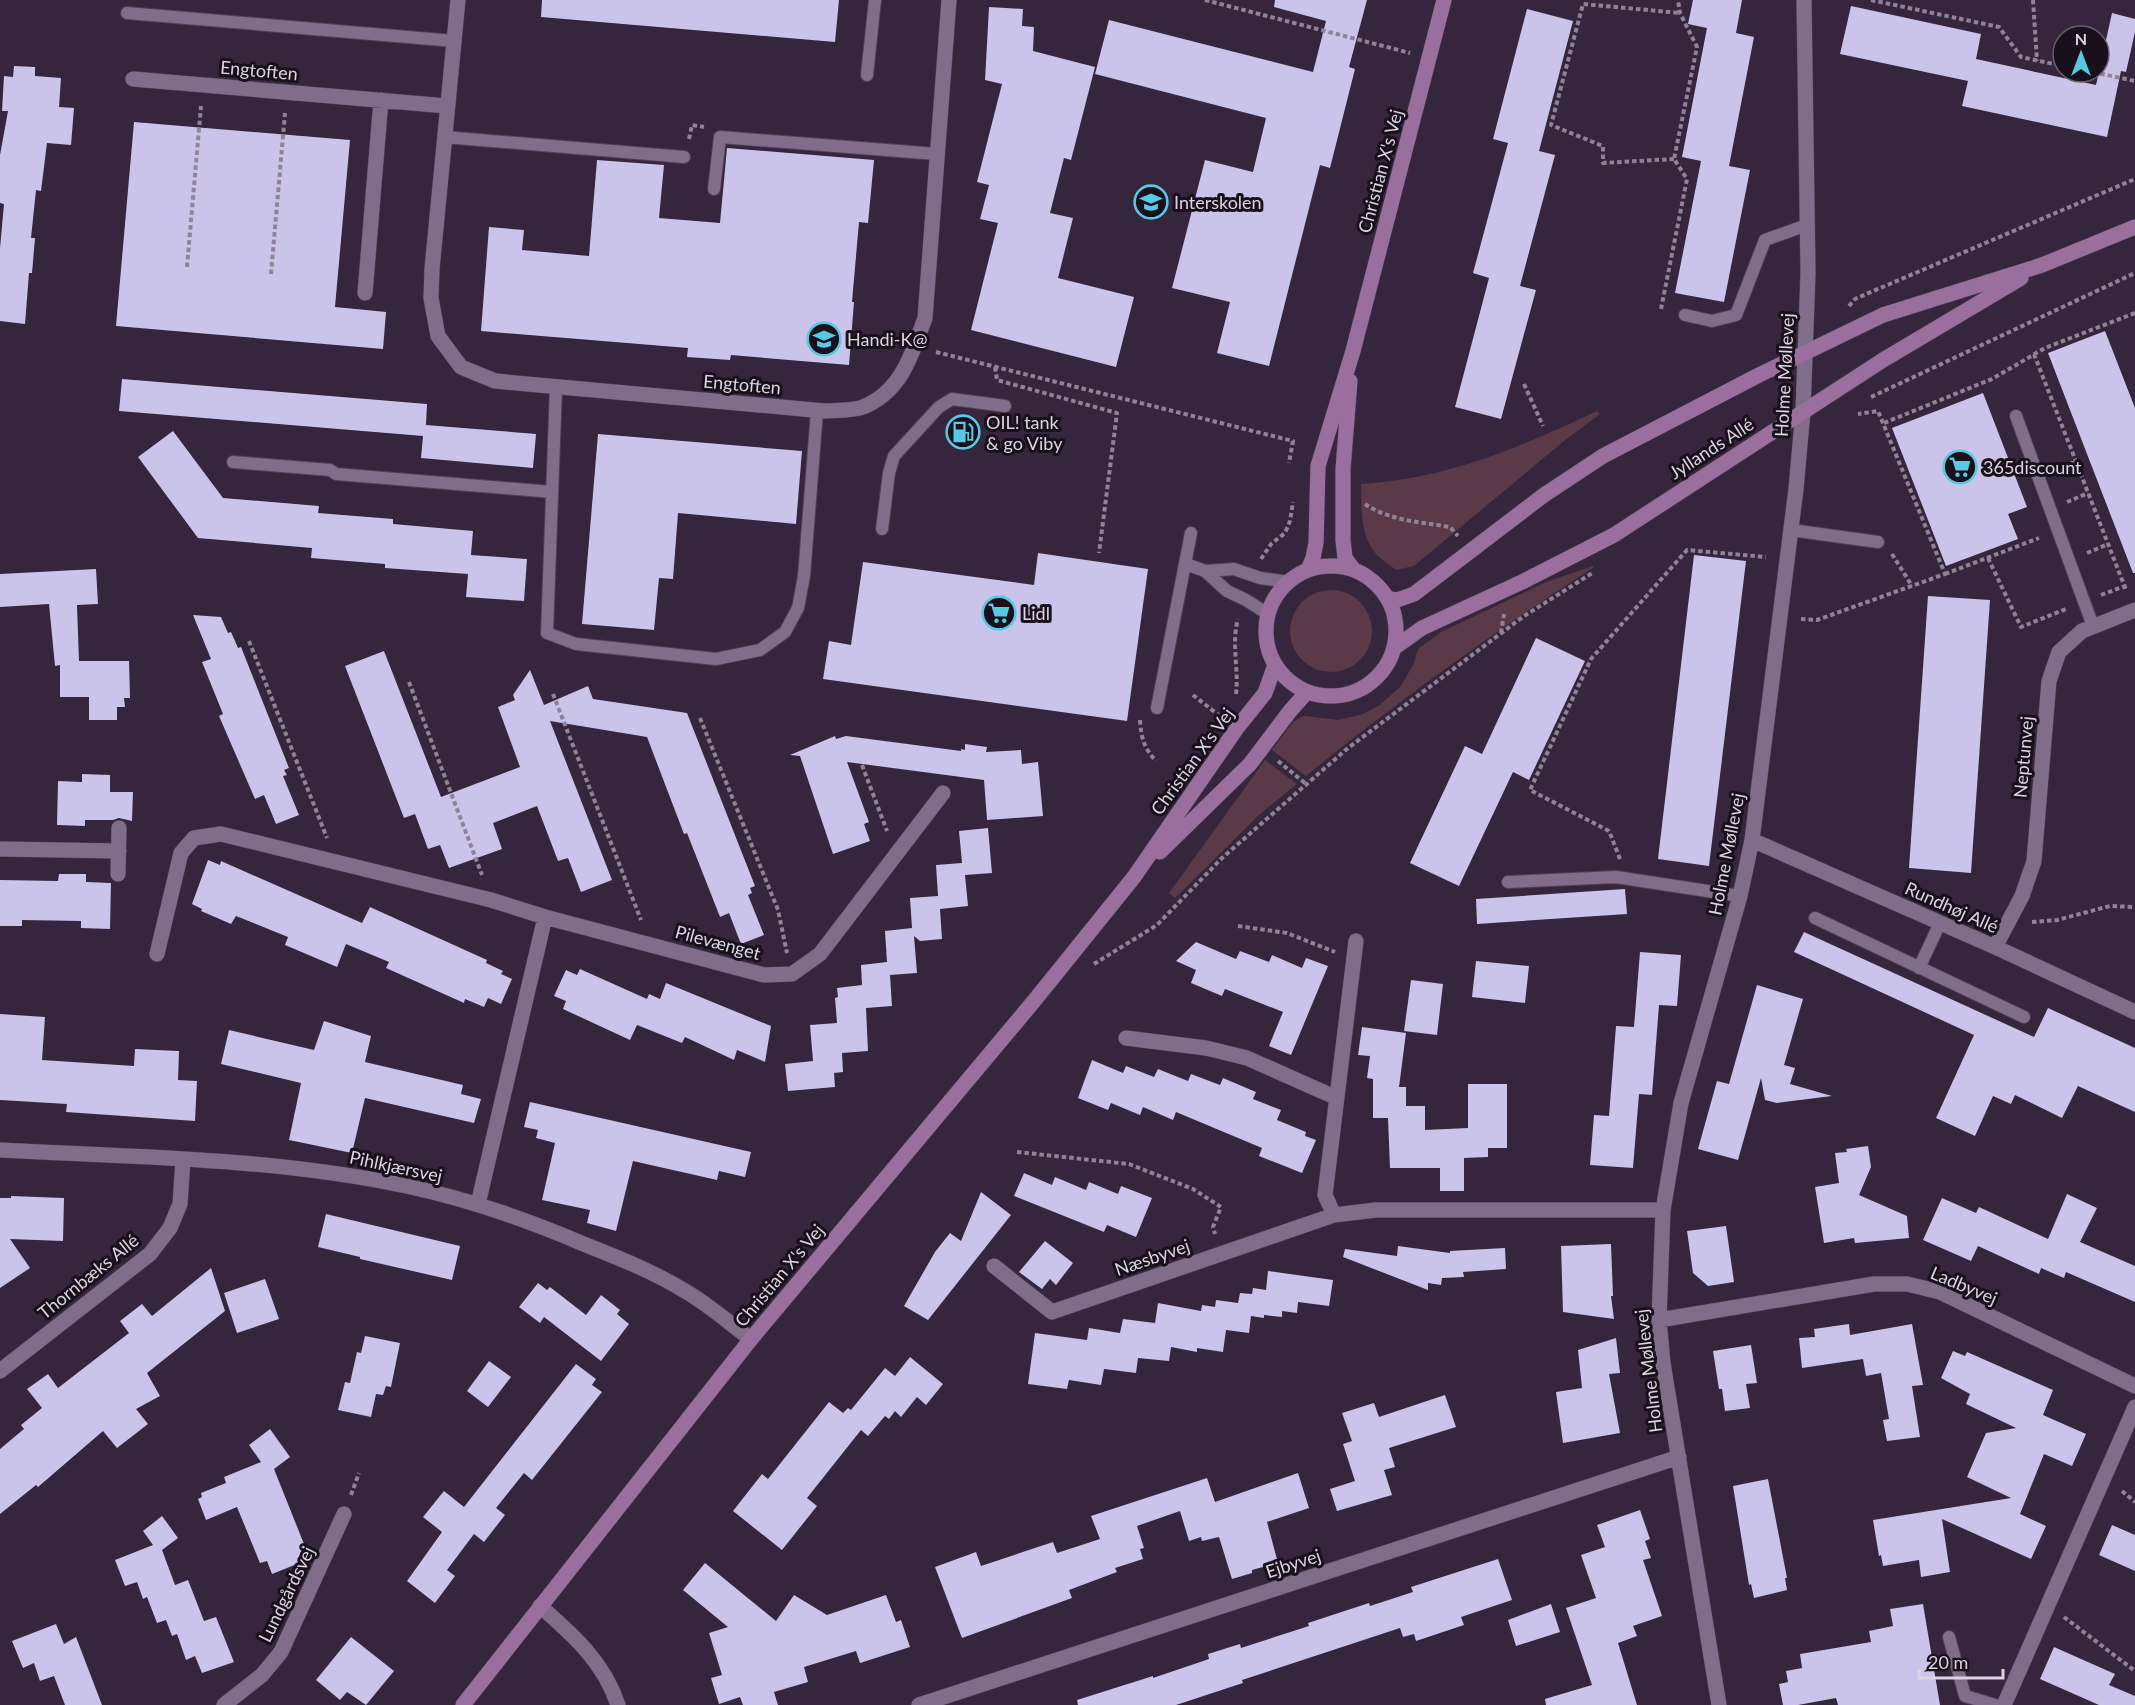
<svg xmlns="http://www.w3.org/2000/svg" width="2135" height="1705" font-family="Lato,sans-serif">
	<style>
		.green { fill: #5a3a47 }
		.building { fill: #cac3ea }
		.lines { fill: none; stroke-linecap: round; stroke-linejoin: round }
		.lane-casing { stroke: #4e4056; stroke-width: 14 }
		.street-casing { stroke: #4e4056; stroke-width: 16 }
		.secondary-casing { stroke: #4e4056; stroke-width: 16 }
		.path { stroke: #908397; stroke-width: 4; stroke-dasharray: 4.5 3; stroke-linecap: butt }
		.lane { stroke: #806d8a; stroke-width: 12 }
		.street { stroke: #806d8a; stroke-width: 15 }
		.secondary { stroke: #9b6f9d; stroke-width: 15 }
		.labels { text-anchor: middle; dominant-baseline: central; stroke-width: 6; stroke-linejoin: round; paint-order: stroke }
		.street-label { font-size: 18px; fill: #ddd3e3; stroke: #18111c }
		.poi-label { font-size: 18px; fill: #ddd3e3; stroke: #18111c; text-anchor: start }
	</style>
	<rect width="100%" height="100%" fill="#35253d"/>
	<path class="green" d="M1597 411 1600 414 1564 441 1414 566 1396 570C1390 565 1382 560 1377 555 1359 536 1362 507 1361 484 1450 478 1518 448 1597 411Z
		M1593 566 1594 567C1494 632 1398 701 1306 776L1272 750 1293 722 1301 717 1306 716 1338 720 1363 714 1380 705 1401 686 1413 665 1418 649 1441 632 1546 582Z
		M1290 631a41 41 0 1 1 82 0a41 41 0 1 1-82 0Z
		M1265 760 1297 784 1260 814 1175 898 1169 893Z"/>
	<path class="building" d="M542 0H839L835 42 541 17Z
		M1275 0H1367L1349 67 1355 69 1330 168 1320 165 1269 366 1217 353 1230 302 1172 288 1205 160 1253 172 1266 118 1095 74 1109 20 1313 72 1326 21 1274 7Z
		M1693 0H1742L1736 33 1754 37 1729 166 1750 170 1724 302 1675 293 1701 161 1682 157 1707 28 1688 24Z
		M1851 6 1981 34 1976 59 2096 85 2112 13 2135 19V32L2126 72 2121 71 2107 137 1962 106 1968 81 1840 54Z
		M989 7 1023 9 1022 26 1034 27 1033 51 1095 67 1071 160 1064 158 1050 213 1073 218 1058 278 1134 297 1116 367 971 330 998 223 980 219 989 185 977 182 1002 84 985 80Z
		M1527 9 1573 21 1539 151 1555 155 1520 286 1536 290 1501 419 1455 407 1489 278 1473 273 1508 143 1493 139Z
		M14 66 35 67V76L61 78 59 107 74 108 71 145 47 143 41 191 36 190 31 238H35L32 273H29L25 324 0 321V248L4 204 0 203V155L8 111H2L4 76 13 77Z
		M134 122 350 140 335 307 386 312 383 349 116 326Z
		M727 148 874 160 868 223 859 222 852 302H854L849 365 731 355 730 360 687 357 688 348 481 331 489 227 524 230 522 250 589 256 597 160 664 165 659 218 720 223Z
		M2105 331 2135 408V573H2133L2048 353Z
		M122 379 427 404 426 425 536 434 533 468 421 458 423 436 119 411Z
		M1983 393 2027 507 2008 514 2018 539 1946 566 1892 428Z
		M173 431 223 498 319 506 318 513 393 519V524L473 531 471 555 527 559 524 601 466 597 468 574 385 568V564L311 558 312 548 198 538 138 457Z
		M598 434 802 451 796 524 678 513 673 579 659 578 654 630 582 624Z
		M1038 553 1148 569 1127 721 823 679 829 641 851 645 863 562 1034 585Z
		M1694 555 1746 561 1709 866 1658 859Z
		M96 569 98 604 77 605 79 661H129L130 698H124L125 707H117V720H89V697H60V665L55 666 49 604 0 607V574Z
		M1928 596 1990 600 1971 873 1909 868Z
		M193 615 221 617 228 633 231 632 238 648 241 647 289 768 284 770 287 775 283 776 299 815 276 824 264 795 255 799 219 716 223 714 202 662 211 659Z
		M1536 638 1585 661 1529 780 1513 772 1459 886 1410 863 1465 746 1482 754Z
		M384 651 441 797 520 767 498 707 515 700 513 695 530 670 544 705 588 686 593 699 687 713 755 886 750 888 752 893 748 895 764 935 741 944 729 913 720 917 687 833 684 834 647 737 550 721 612 880 581 892 568 858 558 861 537 806 493 823 502 849 449 868 440 845 428 849 415 814 404 818 345 666Z
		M835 736 836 739 846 736 961 751V749L965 750V744L987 747 986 752 1021 750 1022 764 1038 762 1043 816 987 820 984 780 847 762 869 822 864 824 870 841 833 854 800 756 790 755Z
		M82 774 110 775V792H133L132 821 119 818 113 820H85V826L57 825 58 781 82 782Z
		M988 828 992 873 965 875 968 906 940 909 942 939 920 941 914 936 917 973 890 975 892 1006 866 1008 868 1051 842 1053 843 1072 834 1073 835 1087 788 1091 785 1064 813 1061 810 1025 837 1023 835 998 838 997 837 988 862 985 861 965 887 962 885 931 912 928 910 898 938 896 936 865 962 863 959 831Z
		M208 860 220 865 221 861 362 923 370 907 487 960 486 963 503 971 501 974 512 979 501 1004 488 998 484 1007 465 999 464 1003 386 968 389 962 346 944 337 967 285 945 288 937 236 916 231 924 201 911 202 909 192 904Z
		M59 874H86V882L111 883 110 929 81 928V921L22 920V926H0V880L58 881Z
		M1625 889 1627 914 1477 924 1476 899Z
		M1804 932 2034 1037 2048 1008 2135 1048V1112L2078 1086 2062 1118 2015 1095 2011 1104 1993 1096 1975 1136 1936 1118 1974 1035 1794 952Z
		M1196 942 1236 959 1240 951 1269 962 1272 955 1302 968 1306 958 1328 966 1291 1055 1269 1046 1283 1012 1225 989 1222 996 1191 983 1196 970 1176 961Z
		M1640 952 1681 955 1677 1006 1659 1005 1652 1095 1639 1094 1633 1168 1590 1165 1594 1115 1609 1116 1616 1026 1634 1027Z
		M1476 961 1529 966 1525 1003 1472 997Z
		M580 969 647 999 649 994 660 999 666 983 771 1026 765 1062 737 1050 734 1060 685 1037 682 1043 637 1025 630 1040 563 1009 566 1001 554 996 566 970 577 975Z
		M1411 980 1443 984 1437 1035 1404 1031Z
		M1757 985 1803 999 1784 1065 1795 1068 1790 1084 1832 1096 1777 1103 1765 1100 1761 1078 1738 1160 1698 1149 1717 1081 1729 1084Z
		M0 1014 45 1017 42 1060 134 1066 135 1049 179 1051 178 1080 197 1081 195 1121 66 1112 67 1104 0 1100Z
		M324 1021 371 1036 365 1062 463 1085 461 1094 481 1099 474 1123 365 1098 352 1153 289 1140 301 1083 221 1064 229 1030 314 1050Z
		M1362 1027 1406 1033 1399 1087H1406V1106H1425V1130L1468 1128V1084H1507V1148H1488V1157L1464 1158V1191H1440V1168H1390L1388 1118H1373V1079L1367 1078 1370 1056 1358 1055Z
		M1092 1060 1123 1073 1126 1066 1154 1077 1158 1069 1188 1081 1191 1074 1220 1085 1223 1078 1256 1092 1253 1099 1281 1110 1277 1120 1306 1132 1305 1136 1316 1140 1302 1173 1259 1156 1262 1148 1176 1112 1173 1120 1143 1107 1140 1115 1111 1103 1108 1110 1078 1098Z
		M530 1102 751 1152 745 1177 719 1171 717 1180 633 1161 616 1231 587 1223 590 1210 542 1200 555 1143 536 1138 538 1130 524 1127Z
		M1868 1146 1871 1167 1859 1195 1907 1216 1909 1238 1855 1243 1854 1238 1824 1243 1815 1187 1839 1183 1835 1153 1847 1152 1846 1149Z
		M1024 1173 1052 1185 1055 1177 1086 1190 1089 1182 1118 1194 1121 1186 1152 1198 1136 1237 1107 1225 1104 1232 1014 1196Z
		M981 1192 1011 1215 928 1320 904 1306 935 1252 950 1233 961 1241Z
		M2067 1194 2097 1208 2080 1242 2135 1266V1302L2066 1272 2064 1278 2041 1268 2039 1274 1978 1246 1971 1261 1923 1240 1942 1198 1976 1213 1979 1207 2048 1239Z
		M11 1196 64 1198 63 1241 10 1239 30 1268 0 1288V1198H11Z
		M326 1214 460 1246 452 1280 360 1259V1257L318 1247Z
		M1726 1226 1734 1282 1708 1286 1693 1273 1687 1231Z
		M1045 1241 1073 1263 1056 1285 1050 1279 1042 1289 1019 1272Z
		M1611 1244 1613 1296H1611L1614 1319 1563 1312 1561 1246Z
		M1398 1246 1450 1253V1251L1505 1248 1506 1269 1463 1272 1464 1277 1442 1278 1441 1285 1428 1283V1290L1343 1257 1345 1249 1397 1256Z
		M211 1268 225 1311 147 1373 160 1396 136 1409 148 1424 117 1448 103 1431 38 1487 36 1485 0 1514V1449L24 1429 21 1425 42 1408 27 1389 48 1374 58 1388 129 1333 120 1321 142 1304 152 1316Z
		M1268 1271 1333 1280 1329 1306 1298 1302 1297 1313 1282 1311V1317L1264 1315V1318L1251 1316 1249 1333 1226 1330 1223 1352 1197 1348V1352L1171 1347 1169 1361 1138 1358 1136 1373 1104 1369 1101 1385 1069 1380 1067 1389 1028 1384 1035 1333 1087 1340 1089 1328 1120 1333 1123 1319 1155 1323 1158 1303 1201 1311 1202 1305 1215 1307 1216 1300 1238 1303 1240 1293 1252 1294 1253 1288 1266 1290Z
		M265 1279 279 1319 237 1333 224 1293Z
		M538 1283 547 1290 550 1287 586 1315 601 1295 620 1310 617 1314 629 1324 601 1361 544 1317 540 1323 519 1307Z
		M1849 1324 1850 1335 1912 1324 1923 1385 1912 1386 1920 1437 1887 1441 1883 1420 1889 1419 1881 1373 1866 1376 1863 1359 1802 1368 1799 1338 1815 1337 1814 1329Z
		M365 1336 400 1343 391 1387 386 1386 383 1395 376 1394 371 1417 338 1410 345 1382 350 1383 357 1352 361 1353Z
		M1616 1338 1620 1373 1609 1374 1620 1433 1563 1443 1556 1392 1582 1388 1578 1350Z
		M1751 1345 1757 1383 1746 1384 1750 1408 1725 1411 1722 1389H1719L1713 1351Z
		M1953 1351 1965 1356 1967 1352 2053 1390 2043 1415 2086 1434 2072 1466 2044 1454 2020 1514 2046 1526 2031 1559 1942 1519 1950 1572 1921 1577 1919 1560 1883 1566 1881 1555 1879 1556 1873 1520 2011 1498 1967 1477 1986 1433 2016 1428 1966 1404 1970 1394 1941 1378Z
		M910 1357 943 1384 926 1405 917 1397 901 1417 895 1411 889 1419 885 1416 868 1436 861 1430 807 1498 817 1506 782 1550 733 1511 762 1474 768 1479 829 1402 843 1413 848 1408 851 1410 885 1368 895 1376Z
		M489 1361 511 1377 488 1407 467 1391Z
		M576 1364 596 1379 592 1385 602 1392 532 1480 524 1473 496 1508 505 1515 484 1542 474 1534 447 1570 455 1576 435 1603 407 1581 442 1532 423 1517 444 1491 464 1507Z
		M1445 1395 1456 1427 1389 1448 1395 1467 1384 1470 1392 1495 1337 1511 1330 1489 1355 1481 1343 1444 1352 1441 1342 1413 1374 1403 1379 1417Z
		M270 1429 290 1457 274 1469 304 1544 301 1545 307 1560 272 1574 267 1561 260 1563 237 1507 206 1520 198 1499 202 1497 201 1493 226 1483 224 1477 261 1462 249 1445Z
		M1298 1473 1309 1508 1267 1522 1278 1563 1252 1570V1573L1232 1579 1219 1537 1202 1541 1201 1537 1189 1541 1180 1511 1137 1526 1144 1548 1140 1549 1143 1559 1115 1568 1117 1572 1069 1590 1072 1598 962 1638 935 1567 976 1552 981 1566 1053 1542 1057 1553 1100 1539 1091 1516 1207 1478 1215 1502Z
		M1768 1479 1787 1578H1785L1787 1590 1754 1598 1751 1584 1749 1585 1733 1486Z
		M1640 1510 1650 1539 1645 1541 1651 1558 1643 1560 1662 1616 1633 1626 1637 1636 1618 1643 1637 1705H1546L1545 1699 1592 1685 1566 1608 1596 1598 1581 1555 1605 1547 1597 1525Z
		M162 1516 178 1538 162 1550 175 1585 188 1580 204 1621 216 1617 234 1662 202 1673 195 1656 186 1660 177 1634 172 1636 166 1620 157 1623 147 1597 143 1599 137 1582 125 1586 115 1560 153 1545 143 1531Z
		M2112 1525 2135 1535V1571L2099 1555Z
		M1498 1559 1512 1600 1461 1617 1464 1625 1416 1641 1414 1634 1403 1637 1400 1628 1242 1680 1243 1683 1176 1705H1078L1077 1700 1153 1676V1678L1209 1659 1208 1654 1240 1644 1241 1648 1309 1626 1308 1623 1369 1603 1370 1606 1413 1592 1411 1587Z
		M705 1563 776 1621 794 1595 827 1615 886 1595 896 1622 901 1620 910 1647 860 1663 856 1651 804 1667 808 1682 774 1692 778 1705H743L740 1697 719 1704 711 1678 722 1675 709 1633 728 1627 683 1590Z
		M1551 1604 1560 1632 1516 1646 1508 1620Z
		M1923 1604 1940 1705H1838L1836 1698 1798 1705H1783L1779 1684 1788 1682 1786 1671 1802 1668 1800 1654 1871 1642 1869 1631 1893 1626 1890 1609Z
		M56 1624 64 1644 76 1637 102 1705H65L54 1676 40 1681 34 1663 23 1668 12 1641Z
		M351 1637 394 1671 366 1705 347 1692 340 1700 316 1680Z
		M2054 1647 2115 1674 2109 1685 2135 1696V1705H2099L2040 1679Z"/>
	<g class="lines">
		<g class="lane-casing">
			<path id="lane" d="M127 13 454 41
				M867 75 875 0
				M444 137 684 157
				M714 189 720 137 937 154
				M1685 315 1712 321 1736 315 1765 240 1807 225
				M556 387 547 633 576 644 716 659 760 650 785 632 798 608 804 576 817 411
				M2016 416 2093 626
				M233 462 330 470 336 474 552 492
				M882 529 889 473 894 456 939 407 952 399 1005 406
				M1791 530 1878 542
				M1186 564 1205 571 1234 569 1260 578 1289 582
				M1205 571 1227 591 1246 600 1268 614
				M1157 708 1191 533
				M1508 882 1616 877 1740 896
				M1815 918 2024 1017
				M1919 968 1940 923
				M1949 1637 1965 1696 1995 1705"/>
		</g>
		<g class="street-casing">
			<path id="street" d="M458 0 432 269 431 298 438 336 461 367 495 381 825 411C837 410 852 411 863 407 902 391 912 354 925 318L949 0
				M133 79 447 106
				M365 293 381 100
				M1752 840 1995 947 2135 1012
				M0 849 119 851
				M118 874 119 828
				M1995 947 2022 896 2034 861 2049 681 2059 652 2082 631 2135 610
				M157 954 181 853 194 838 221 834 491 900 545 917 764 975 792 974 820 954 943 793
				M1126 1038 1206 1048 1247 1058 1337 1098
				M0 1150C135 1157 273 1158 406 1186 468 1199 528 1220 586 1245 619 1258 654 1272 685 1291 708 1304 729 1323 751 1339
				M478 1204 545 917
				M1334 1215 1325 1195 1356 941
				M994 1266 1052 1312 1334 1215 1376 1210H1663
				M1659 1320 1874 1284H1907L1940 1292 2135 1386
				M0 1371 150 1254 170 1228 180 1204 183 1160
				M540 1606C573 1635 604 1662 618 1705
				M224 1705 262 1675 281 1652 344 1514
				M919 1705 1679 1457
				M1719 1705 1663 1363 1659 1320 1663 1210 1681 1103 1740 896 1752 840 1796 489 1803 411 1808 273 1804 0
				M2004 1705 2135 1407"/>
		</g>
		<g class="secondary-casing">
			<path id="secondary" d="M1350 381 1343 469V540L1345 558 1354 570
				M1266 631a65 65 0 1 1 130 0a65 65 0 1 1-130 0Z
				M1308 570 1313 558 1316 543 1318 466 1353 351 1444 0
				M1387 598 1397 600 1414 594 1544 495 1603 456 1759 375 1883 315 2042 265 2135 227
				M1394 648 1422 628 1522 582 1614 535 1883 360 2021 278
				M1160 852 1250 764 1290 711 1307 692
				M463 1705 751 1339 1034 1001 1134 877 1237 728 1265 693 1275 665"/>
		</g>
		<path class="path" d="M1205 0 1410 53
			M1871 0 1999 27 2021 57 2063 66
			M2033 0 2037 61
			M2093 72 2135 81
			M689 139 692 125 704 127
			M1674 159 1603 163V146L1551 125 1583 4 1680 13
			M187 267 201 106
			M271 274 285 113
			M1849 306 1855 299 1864 295 2135 179
			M1661 309 1687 179 1674 159 1697 47 1680 13 1678 0
			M936 352 1293 441 1289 463
			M2034 354 2126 590
			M995 367 997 380 1117 413 1099 553
			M1524 384 1543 426
			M1871 397 2135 273
			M1884 423 1992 379 2045 348 2135 313
			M2057 468 2076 461
			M2067 502 2088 493
			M1365 504C1390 521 1421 522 1450 527L1458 536
			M2087 553 2108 544
			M1892 554 1912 586
			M1988 558 2021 627 2066 609
			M1261 559 1271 544 1285 533 1290 521 1293 502
			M1945 574 2039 538
			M2101 595 2125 586
			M1801 619 1817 620 1945 574 1878 411 1858 414
			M1501 633 1504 614
			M249 641 327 838
			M409 682 482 875
			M553 694 641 920
			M1236 694C1239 669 1231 644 1238 619
			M1193 695 1221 717
			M700 718 778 910 787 953
			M1140 720C1141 738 1144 748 1156 761
			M1278 761 1306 784
			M862 765 887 831
			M1620 859 1609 831 1530 790 1591 659 1687 550 1766 557
			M2032 922 2057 920 2110 906 2135 907
			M1238 926 1287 933 1335 952
			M1094 964 1157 925 1222 858 1348 748 1524 616 1594 572
			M1017 1152 1129 1164 1193 1189 1221 1207 1213 1227 1215 1234
			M2122 1491 2135 1502
			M351 1495 359 1473
			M2064 1617 2135 1671"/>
		<use href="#lane" class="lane"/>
		<use href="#street" class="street"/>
		<use href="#secondary" class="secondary"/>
	</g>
	<defs>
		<g id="school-ring" transform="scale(1.725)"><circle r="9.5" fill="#18111c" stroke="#57c9e2" stroke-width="1.5"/><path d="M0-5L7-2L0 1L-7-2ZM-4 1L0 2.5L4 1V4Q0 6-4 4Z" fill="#57c9e2"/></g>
		<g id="fuel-ring" transform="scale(1.725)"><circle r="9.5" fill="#18111c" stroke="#57c9e2" stroke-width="1.5"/><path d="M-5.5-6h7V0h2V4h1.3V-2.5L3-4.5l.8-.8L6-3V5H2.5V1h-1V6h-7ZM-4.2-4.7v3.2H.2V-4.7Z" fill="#57c9e2"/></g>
		<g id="supermarket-ring" transform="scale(1.725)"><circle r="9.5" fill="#18111c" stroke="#57c9e2" stroke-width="1.5"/><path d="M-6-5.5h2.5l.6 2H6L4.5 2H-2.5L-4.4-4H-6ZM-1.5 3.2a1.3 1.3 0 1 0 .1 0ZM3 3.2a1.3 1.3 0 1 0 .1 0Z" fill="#57c9e2"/></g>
	</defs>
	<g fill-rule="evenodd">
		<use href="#school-ring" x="1151" y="202"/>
		<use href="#school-ring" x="824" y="339"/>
		<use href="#fuel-ring" x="963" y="432"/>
		<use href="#supermarket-ring" x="1960" y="467"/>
		<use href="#supermarket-ring" x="999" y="613"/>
	</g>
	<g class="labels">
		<g class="street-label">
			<text transform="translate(259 70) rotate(5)">Engtoften</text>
			<text transform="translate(1380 171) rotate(-75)">Christian X's Vej</text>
			<text transform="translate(1784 375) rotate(-87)">Holme Møllevej</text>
			<text transform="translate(742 384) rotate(5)">Engtoften</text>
			<text transform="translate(1711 448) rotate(-33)">Jyllands Allé</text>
			<text transform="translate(2023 757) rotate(-85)">Neptunvej</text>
			<text transform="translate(1192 761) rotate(-54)">Christian X's Vej</text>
			<text transform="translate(1726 854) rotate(-79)">Holme Møllevej</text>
			<text transform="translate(1952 907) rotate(24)">Rundhøj Allé</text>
			<text transform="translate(718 942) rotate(15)">Pilevænget</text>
			<text transform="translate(396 1166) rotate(12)">Pihlkjærsvej</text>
			<text transform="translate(1152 1257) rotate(-19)">Næsbyvej</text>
			<text transform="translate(779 1275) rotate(-50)">Christian X's Vej</text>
			<text transform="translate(88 1276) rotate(-39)">Thornbæks Allé</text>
			<text transform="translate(1964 1285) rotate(23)">Ladbyvej</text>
			<text transform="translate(1648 1371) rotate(-97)">Holme Møllevej</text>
			<text transform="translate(1293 1563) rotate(-18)">Ejbyvej</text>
			<text transform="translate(286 1594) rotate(-64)">Lundgårdsvej</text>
		</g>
		<g class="poi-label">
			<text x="1174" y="202">Interskolen</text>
			<text x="847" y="339">Handi-K@</text>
			<text x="986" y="422">OIL! tank<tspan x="986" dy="21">&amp; go Viby</tspan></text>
			<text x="1983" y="467">365discount</text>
			<text x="1022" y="613">Lidl</text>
		</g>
	</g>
	<g transform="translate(2081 54)"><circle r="28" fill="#18111c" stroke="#675f6c" stroke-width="1.5"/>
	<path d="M0-4.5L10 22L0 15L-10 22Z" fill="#57c9e2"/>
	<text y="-9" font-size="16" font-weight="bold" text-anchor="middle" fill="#ddd3e3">N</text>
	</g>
	<path d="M1919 1669v9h84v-9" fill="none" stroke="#ddd3e3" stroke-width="3"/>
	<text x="1928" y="1669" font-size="18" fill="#ddd3e3" stroke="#18111c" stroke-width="4.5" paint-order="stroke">20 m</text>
</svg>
